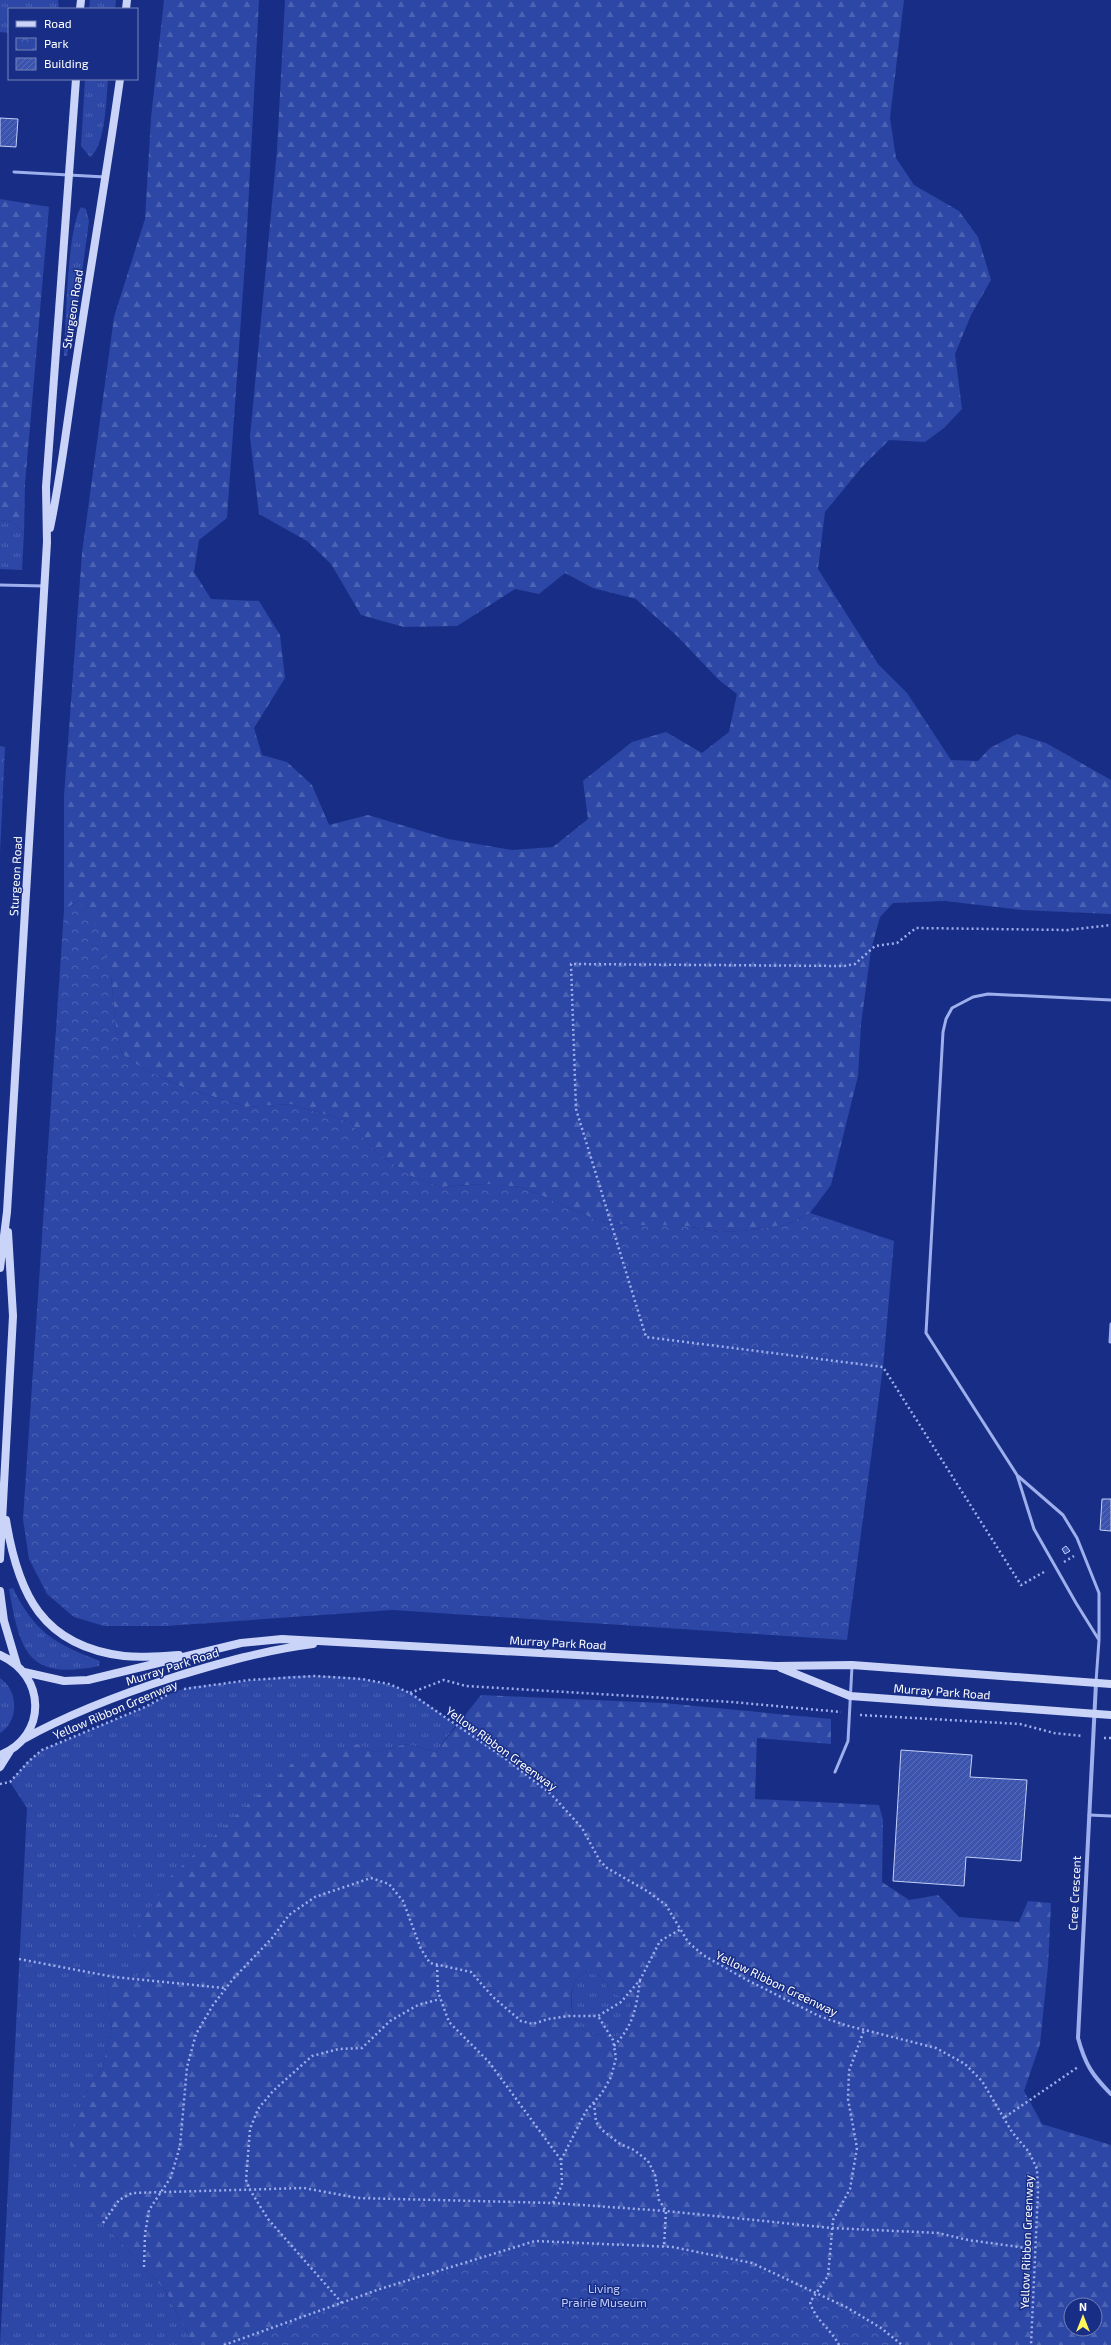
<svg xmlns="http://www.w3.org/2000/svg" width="1111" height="2345" font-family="'Exo 2',sans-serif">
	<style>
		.grass { fill: url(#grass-tufts) }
		.forest { fill: url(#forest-firs); fill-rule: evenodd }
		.park { fill: url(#park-crowns) }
		.building { fill: url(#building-hatch); stroke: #c3cff9 }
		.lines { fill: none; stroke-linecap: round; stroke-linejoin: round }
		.path { stroke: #9eafed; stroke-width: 2.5; stroke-dasharray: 2 3; stroke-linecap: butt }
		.lane { stroke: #9eafed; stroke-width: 3 }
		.street { stroke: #9eafed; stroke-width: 4 }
		.secondary { stroke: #cad4f9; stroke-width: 8 }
		.labels { text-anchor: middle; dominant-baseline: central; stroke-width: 3; stroke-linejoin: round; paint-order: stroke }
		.street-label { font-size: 12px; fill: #fff; stroke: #182e86 }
		.park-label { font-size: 12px; fill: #c3cff9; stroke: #182e86 }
	</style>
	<defs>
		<pattern id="grass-tufts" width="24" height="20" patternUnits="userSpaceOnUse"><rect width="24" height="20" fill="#2d47a6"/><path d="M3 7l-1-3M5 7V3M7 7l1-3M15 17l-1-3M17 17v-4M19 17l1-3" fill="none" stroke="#4c63b3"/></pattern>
		<pattern id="forest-firs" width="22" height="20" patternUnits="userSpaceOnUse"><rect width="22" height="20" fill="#2d47a6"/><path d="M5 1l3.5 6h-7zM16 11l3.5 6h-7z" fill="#4c63b3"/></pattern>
		<pattern id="park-crowns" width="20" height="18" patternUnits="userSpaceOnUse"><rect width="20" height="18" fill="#2d47a6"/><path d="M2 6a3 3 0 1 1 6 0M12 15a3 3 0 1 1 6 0" fill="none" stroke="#4c63b3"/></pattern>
		<pattern id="building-hatch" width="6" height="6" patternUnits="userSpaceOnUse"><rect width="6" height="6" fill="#3c54ad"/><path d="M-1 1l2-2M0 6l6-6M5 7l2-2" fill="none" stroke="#596eb9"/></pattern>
	</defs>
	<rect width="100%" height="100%" fill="#182e86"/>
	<path class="grass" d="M0 0H58L59 9H9V33L0 32Z
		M90 0H116L115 9H89Z
		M85 79H108C106 98 106 146 90 157L81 146Z
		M81 207 86 209 89 221 79 295 67 356H64C66 326 67 229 81 207Z
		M0 520 13 522 24 533 22 570 0 569Z
		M13 1588C34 1632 55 1644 100 1661L99 1666C27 1681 20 1651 9 1589Z
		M291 1676C331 1675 371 1675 408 1692 425 1701 441 1714 456 1725L436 1752 407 1744 373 1752 358 1744 148 1962 138 1977 108 1996 112 2027 103 2066 83 2097 90 2209 166 2291 193 2345H0L27 1808 10 1782 28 1761 42 1750 145 1707 176 1691 190 1687Z
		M0 1678C19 1691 19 1721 0 1733Z
		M586 1971 600 1976 610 1991 632 2002 625 2032 618 2037C609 2034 598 2036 590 2033 571 2025 568 1999 575 1982 577 1977 582 1974 586 1971Z"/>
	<path class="forest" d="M164 0H259L246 248 227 518 199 540 194 572 211 599 259 601 280 635 285 678 254 728 262 755 287 762 312 785 329 825 368 815 448 839 512 850 553 847 588 819 583 781 632 742 666 732 702 753 729 732 737 694 719 680 677 636 636 599 593 588 565 573 539 594 515 589 457 626 404 627 361 615 331 564 307 541 259 514 250 437 277 150 285 0H904L890 118 896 158 914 185 959 211 978 237 991 280 971 315 955 354 962 409 944 428 925 442 889 440 862 467 825 512 818 569 878 664 907 693 951 760 978 761 990 748 1017 734 1046 743 1111 780V914L1022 910 945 901 893 903 880 917 871 950 861 1024 858 1076 831 1185 810 1213 786 1225 743 1231 719 1232 680 1225H629L599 1221 522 1187 482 1184 441 1187 411 1176 377 1153 350 1122 290 1104 246 1107 180 1086 142 1068 122 1054 116 1031 111 976 79 900 64 910V796L82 553 114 317 145 219 151 118Z
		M0 199 49 207 25 484 24 533 13 522 0 520Z
		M481 1695 664 1703 831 1719V1744L757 1738 755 1799 879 1805 883 1820 882 1882 909 1900 938 1895 959 1917 1019 1922 1028 1901 1051 1903 1048 1966 1040 2044 1024 2091 1042 2124 1111 2145V2345H193L166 2291 90 2209 70 2144 83 2097 103 2066 112 2027 108 1996 114 1977H138L148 1962 134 1933 171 1876 297 1759 358 1744 373 1752 407 1744 436 1752ZM586 1971 600 1976 610 1991 632 2002 624 2032 617 2037C609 2034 598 2036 590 2033 571 2025 567 1999 575 1982 577 1977 582 1974 586 1971ZM1071 2305H1095V2329H1071Z"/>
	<path class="park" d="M0 746 5 747 0 853Z
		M79 900 100 932 111 976 116 1031 122 1054 142 1068 180 1086 246 1107 290 1104 350 1122 377 1153 411 1176 441 1187 485 1184 522 1187 599 1221 629 1225H680L719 1232 742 1231 786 1225 810 1213 894 1241 883 1367 847 1640 393 1610 166 1626H104L74 1617 47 1594 29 1559 23 1519 64 910Z
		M595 2243 664 2248 726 2258 816 2293 862 2320 897 2345H231L469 2264 552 2245Z"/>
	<path class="building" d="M0 118 18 119 16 147 0 146Z
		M1102 1499H1111V1531L1100 1530Z
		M1066 1546 1070 1551 1065 1554 1062 1549Z
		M901 1750 972 1755 970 1777 1027 1780 1021 1861 966 1857 964 1886 893 1881Z"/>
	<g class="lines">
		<path class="path" d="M1064 1562 1074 1556
			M1044 1572 1021 1585 883 1367 646 1337 576 1109 571 964 844 966 855 964 875 946 897 943 916 928 1068 930 1111 925
			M184 1689 249 1680 315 1676 362 1679 389 1684 410 1693 503 1757 551 1794 582 1828 600 1861 607 1868 647 1891 666 1905 688 1942 703 1955 745 1979 819 2016 845 2025 936 2048 965 2064 982 2081 1012 2132 1029 2152 1037 2169 1038 2192 1031 2345
			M410 1693 444 1680 466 1686 732 1702 841 1712
			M860 1715 1020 1724 1054 1733 1083 1736
			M1104 1738H1111
			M0 1784 10 1782 29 1761 42 1750 145 1707 169 1694
			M19 1959 114 1977 225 1988
			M437 1965 438 1992 449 2022 489 2062 561 2160
			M614 2046C634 2024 636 2009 640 1980
			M594 2103 596 2122 602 2130 620 2144 634 2150 648 2161 655 2175 659 2200 666 2211 664 2246
			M1005 2117 1078 2067
			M553 2203 666 2211 832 2228 938 2233 968 2240 1034 2249
			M103 2223 119 2200 132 2193 304 2188 358 2198 553 2203 562 2185 561 2160 586 2111 602 2093 611 2077 616 2058 613 2040 598 2016
			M144 2267 145 2234 149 2210 171 2177 180 2146 187 2067 196 2034 213 2005 233 1979 273 1937 289 1915 315 1897 371 1878 389 1884 403 1901 421 1949 430 1963 471 1972 493 1997 521 2021 533 2024 548 2019 569 2016H598L621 2002 640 1980 660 1941 681 1929
			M342 2303 268 2219 250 2190 246 2180 250 2129 258 2109 273 2091 312 2056 339 2049 362 2048 390 2021 418 2005 440 1999
			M224 2345 380 2289 535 2241 673 2247 752 2263 846 2307 881 2328 902 2345
			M839 2345C831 2329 815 2320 810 2302L828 2276 833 2220 850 2189 857 2148 848 2099 849 2071 864 2030"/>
		<path class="lane" d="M14 172 105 177
			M0 585 44 586
			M1110 1342 1111 1324
			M1018 1476 1063 1515 1077 1538 1099 1593V1640L1096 1682
			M1099 1640 1076 1603 1034 1529 1017 1475 926 1333 943 1032 946 1019 952 1008 973 997 988 994 1111 1000
			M835 1772 848 1741 852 1666
			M1089 1815 1111 1816"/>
		<path class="street" d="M1096 1683 1078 2038C1085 2064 1092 2075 1111 2094"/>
		<path class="secondary" d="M80 9 81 0
			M126 9 127 0
			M50 528C62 471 68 414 77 357 91 264 107 172 120 79
			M0 1268 7 1212 47 542 46 487 76 79
			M6 1520C18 1594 42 1646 124 1656 142 1658 161 1656 179 1655
			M0 1559 13 1316 8 1232
			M0 1591 4 1621 17 1665
			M0 1655C46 1675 48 1736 0 1755
			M781 1668 850 1696 1111 1715
			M24 1672 64 1681 88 1680 241 1643 282 1639 776 1666 852 1665 1111 1684
			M22 1740C70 1713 121 1694 174 1677 220 1663 265 1650 313 1644
			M0 1767 10 1751"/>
	</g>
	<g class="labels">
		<g class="street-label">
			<text transform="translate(72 309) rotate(-81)">Sturgeon Road</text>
			<text transform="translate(15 876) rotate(-87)">Sturgeon Road</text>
			<text transform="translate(558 1642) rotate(3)">Murray Park Road</text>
			<text transform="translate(172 1666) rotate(-18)">Murray Park Road</text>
			<text transform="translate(942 1691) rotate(4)">Murray Park Road</text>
			<text transform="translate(115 1709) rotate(-23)">Yellow Ribbon Greenway</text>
			<text transform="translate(502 1748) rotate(36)">Yellow Ribbon Greenway</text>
			<text transform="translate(1074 1893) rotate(-87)">Cree Crescent</text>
			<text transform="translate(777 1983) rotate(26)">Yellow Ribbon Greenway</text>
			<text transform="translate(1026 2242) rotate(-88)">Yellow Ribbon Greenway</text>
		</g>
		<g class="park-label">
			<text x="604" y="2288">Living<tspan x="604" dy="14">Prairie Museum</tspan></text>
		</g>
	</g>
	<rect x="8" y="8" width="130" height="72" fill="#182e86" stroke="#7482b6"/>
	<rect x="16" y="21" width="20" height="6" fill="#cad4f9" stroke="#7482b6"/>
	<text x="44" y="28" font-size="12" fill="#ffffff">Road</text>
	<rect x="16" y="38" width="20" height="12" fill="url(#park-crowns)" stroke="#7482b6"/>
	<text x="44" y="48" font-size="12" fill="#ffffff">Park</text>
	<rect x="16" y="58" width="20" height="12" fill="url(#building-hatch)" stroke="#7482b6"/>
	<text x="44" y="68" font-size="12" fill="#ffffff">Building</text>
	<g transform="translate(1083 2317)"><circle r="19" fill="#182e86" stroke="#7482b6"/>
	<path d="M0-3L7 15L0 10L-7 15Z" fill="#fff75a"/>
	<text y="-6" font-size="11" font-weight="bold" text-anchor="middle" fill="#ffffff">N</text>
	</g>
</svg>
